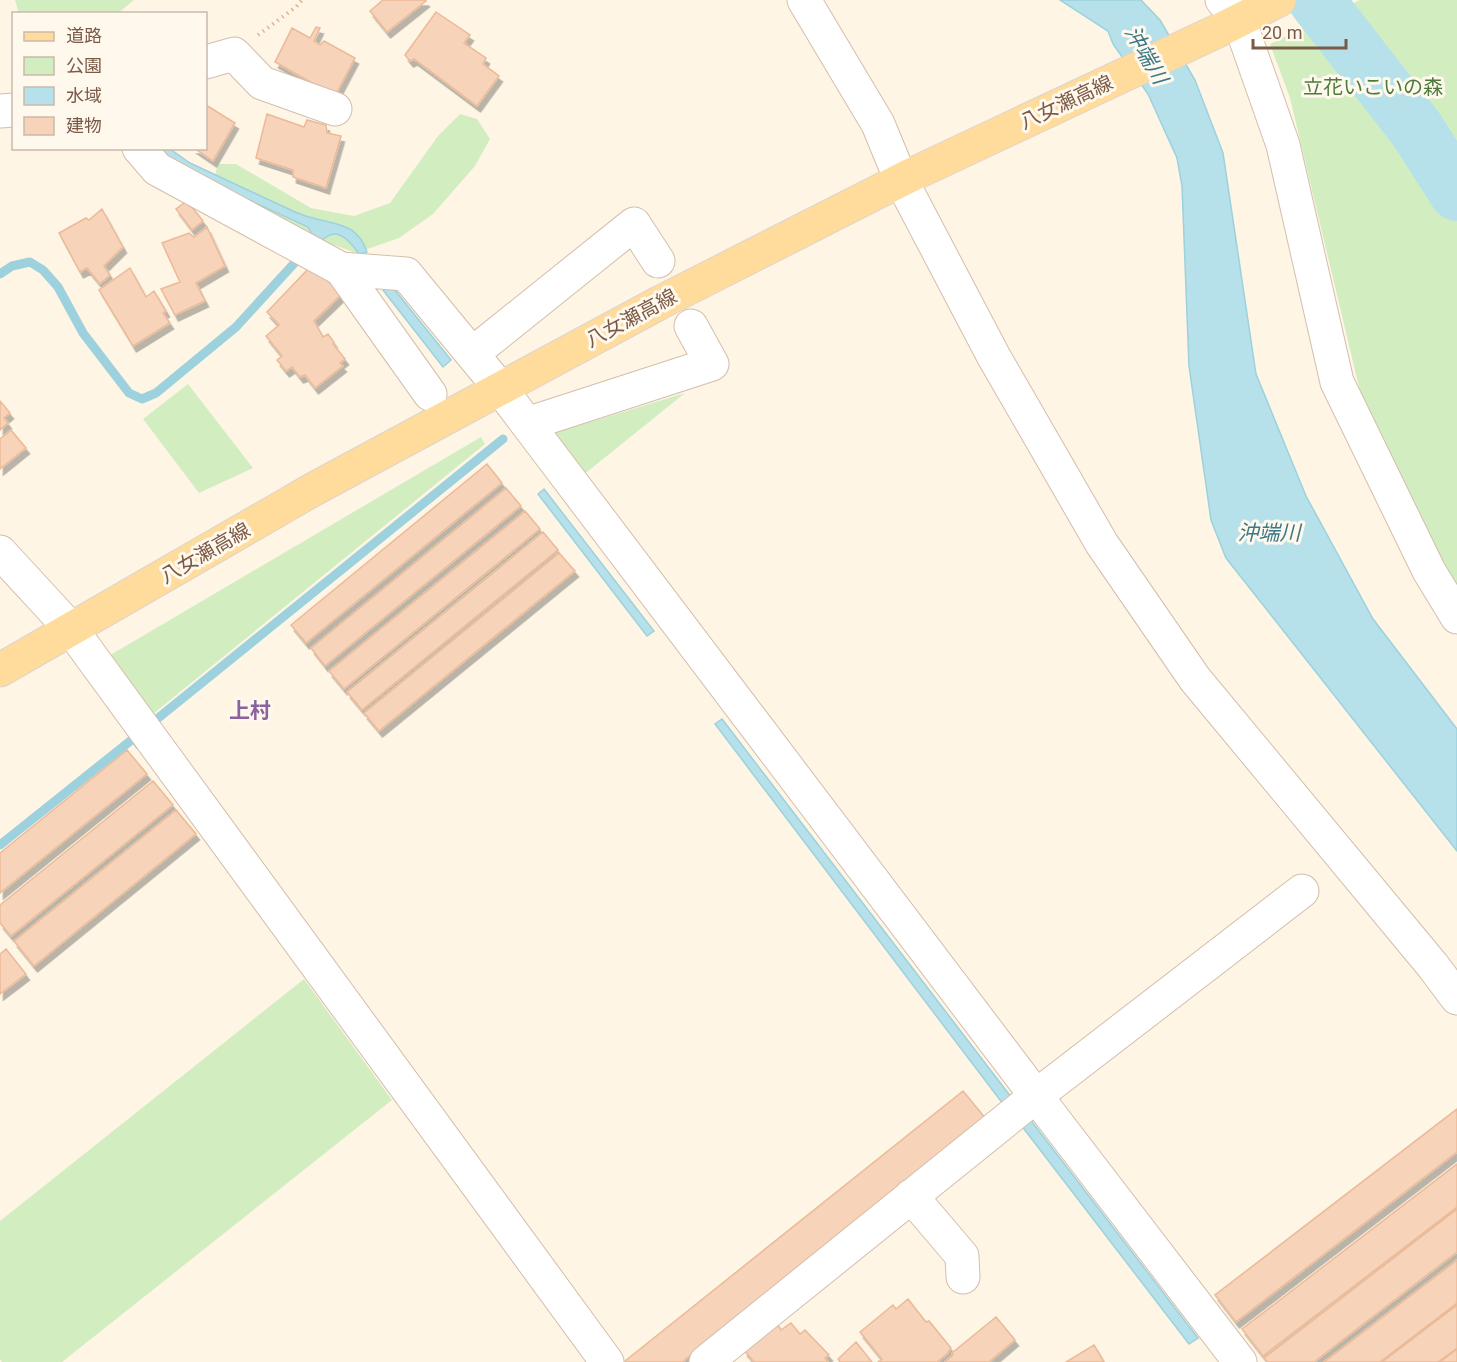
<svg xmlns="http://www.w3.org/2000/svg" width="1457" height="1362" font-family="Roboto,'Noto Sans JP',sans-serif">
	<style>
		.green { fill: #d2eec1 }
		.water { fill: #b7e1ea; stroke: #9cd1dd; stroke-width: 1.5 }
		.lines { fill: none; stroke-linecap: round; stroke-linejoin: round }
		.stream { stroke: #9cd1dd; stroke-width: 9 }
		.river { stroke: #b7e1ea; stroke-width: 56 }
		.building { fill: #f6d3b9; stroke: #ebba98; stroke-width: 1.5; filter: url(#shadow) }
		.street-casing { stroke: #d4beac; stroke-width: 35 }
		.primary-casing { stroke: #dcd4cf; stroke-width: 35 }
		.path { stroke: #dcb69c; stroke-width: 4; stroke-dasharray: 1.5 4.5; stroke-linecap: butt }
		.street { stroke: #fff; stroke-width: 33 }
		.primary { stroke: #ffdc9b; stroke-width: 33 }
		.labels { text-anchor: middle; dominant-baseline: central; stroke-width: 6; stroke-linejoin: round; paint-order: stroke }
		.park-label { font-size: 20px; fill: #4c7a3b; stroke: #fff8ed }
		.street-label { font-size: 20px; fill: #7a5a47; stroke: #fff8ed }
		.water-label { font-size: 21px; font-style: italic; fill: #3b7988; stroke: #fff8ed }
		.neighbourhood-label { font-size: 21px; font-weight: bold; fill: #8b629e; stroke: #fff8ed }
	</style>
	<defs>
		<filter id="shadow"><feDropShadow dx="3.5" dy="6" stdDeviation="0" flood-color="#0004"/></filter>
	</defs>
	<rect width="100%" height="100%" fill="#fef5e5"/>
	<path class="green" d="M15 0H134L118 13 19 14Z
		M1360 0H1457V596L1410 520 1359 387 1290 98 1270 44Z
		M460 114 477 119 490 139 475 166 433 214 399 238 356 253 316 238 263 209 214 179 218 164H236L311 208 354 216 390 203 438 136Z
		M188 384 253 468 199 493 143 419Z
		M685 393 582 476 551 434Z
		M481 437 485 444 153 714 107 657Z
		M304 979 392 1100 62 1362H2L0 1359V1221Z"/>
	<path class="water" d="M1060 0H1141L1160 20 1195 80 1223 153 1256 374 1306 496 1373 619 1457 729V851L1226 558 1211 520 1189 366 1182 186 1177 158 1148 94 1113 44 1108 31Z
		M157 149H170L190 163 295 212C301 214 307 217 313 218 338 225 358 224 367 252L359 254C334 218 325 237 302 261L299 258 312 234 308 227 186 171Z
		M390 284 451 360 443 367 383 290Z
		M544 489 654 631 647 636 538 494Z
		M722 719 1011 1097 1003 1104 715 724Z
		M1029 1118 1198 1338 1189 1344 1021 1125Z"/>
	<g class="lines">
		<path class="stream" d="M0 274 12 266 30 262 43 270 58 287 83 333 129 393 142 399 156 393 236 327 299 258
			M152 723 503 439
			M0 845 134 738 139 745"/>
		<path class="river" d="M1316 0 1417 130 1457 193"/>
	</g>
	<path class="building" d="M383 0H425L426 1 387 32 370 11Z
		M436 12 470 35 464 43 486 58 483 64 499 76 477 106 414 59 410 61 405 55Z
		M316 27 320 28 314 41 320 45 324 41 355 58 335 96 275 62 292 28 310 38Z
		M206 105 235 123 213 161 194 148H206Z
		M267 114 304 127 307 120 326 125 327 133 341 136 326 188 293 177V170L256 158Z
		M187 201 203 221 192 230 176 209Z
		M102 209 123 247 104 266 110 275 100 284 87 268 80 272 59 233 86 218 89 220Z
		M207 227 225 266 196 283 205 301 175 315 161 289 180 282 162 243 189 233 194 237Z
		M310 267 318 271 342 294 314 321 323 337 328 334 334 342 333 344 345 359 340 363 343 366 315 388 305 375 300 377 292 367 286 371 277 360 282 356 266 336 279 325 267 312Z
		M130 268 146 297 154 291 166 311 163 313 170 323 133 346 99 290Z
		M0 401 10 413 4 418 8 423 0 430Z
		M11 430 26 448 0 469V439Z
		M487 464 502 483 306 643 291 625Z
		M506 488 521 506 325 666 311 648Z
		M525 511 540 529 344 689 329 671Z
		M543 532 558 550 362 710 347 692Z
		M559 553 575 571 379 731 364 713Z
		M127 750 147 774 0 893V853Z
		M153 781 173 805 11 936 0 923V905Z
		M176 810 196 834 34 966 14 941Z
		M6 949 26 974 0 994V954Z
		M963 1091 986 1119 682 1362H626L625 1361Z
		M1457 1109V1152L1236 1322 1215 1295Z
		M1457 1164V1207L1263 1356 1242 1329Z
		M1457 1209V1252L1314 1362H1267L1264 1358Z
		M1457 1260V1303L1380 1362H1324Z
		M908 1299 926 1322 929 1321 951 1348 947 1354 937 1362H878L882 1359 860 1332 893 1305 896 1309Z
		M1457 1305V1348L1438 1362H1382Z
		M996 1317 1015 1340 989 1362H945L953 1355 952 1353Z
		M776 1322 781 1330 791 1323 800 1334 805 1330 829 1355 825 1358 828 1362H754L744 1350Z
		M856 1342 872 1362H840L838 1359Z
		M1094 1345 1104 1362H1066Z
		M1457 1349V1362H1440Z"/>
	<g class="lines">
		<g class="street-casing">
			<path id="street" d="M804 0 878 124 901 180 994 357 1102 544 1195 679 1433 966 1457 998
				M1222 0 1239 20 1283 145 1337 382 1429 571 1457 617
				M206 62 234 54 262 83 335 109
				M0 111 14 110
				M139 148 157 169 341 269 406 274 500 388 1036 1096 1240 1362
				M341 269 430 394
				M472 354 634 224 658 261
				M527 424 712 364 691 326
				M0 552 71 629 607 1362
				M911 1196 962 1256 963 1277
				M706 1362 1036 1096 1302 891"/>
		</g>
		<g class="primary-casing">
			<path id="primary" d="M0 670 314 489 661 302 909 176 1226 27 1279 0"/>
		</g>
		<path class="path" d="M258 35 296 7 302 0"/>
		<use href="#street" class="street"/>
		<use href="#primary" class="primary"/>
	</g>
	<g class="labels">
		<g class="park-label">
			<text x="1373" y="87">立花いこいの森</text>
		</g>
		<g class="street-label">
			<text transform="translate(1066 102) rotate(-25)">八女瀬高線</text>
			<text transform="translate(631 318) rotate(-28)">八女瀬高線</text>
			<text transform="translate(205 553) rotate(-30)">八女瀬高線</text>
		</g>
		<g class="water-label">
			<text transform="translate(1146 55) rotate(60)">沖端川</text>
			<text x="1269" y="533">沖端川</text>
		</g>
		<g class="neighbourhood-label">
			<text x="250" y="711">上村</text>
		</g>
	</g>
	<rect x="12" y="12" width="195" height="138" fill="#fff8ed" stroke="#cab9ab" stroke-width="1.5"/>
	<rect x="24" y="32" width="30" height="9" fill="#ffdc9b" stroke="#cab9ab" stroke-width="1.5"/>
	<text x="66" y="42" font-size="18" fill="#7a5a47">道路</text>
	<rect x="24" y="57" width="30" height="18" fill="#d2eec1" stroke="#cab9ab" stroke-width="1.5"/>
	<text x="66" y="72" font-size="18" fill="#7a5a47">公園</text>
	<rect x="24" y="87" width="30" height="18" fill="#b7e1ea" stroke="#cab9ab" stroke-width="1.5"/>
	<text x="66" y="102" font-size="18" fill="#7a5a47">水域</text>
	<rect x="24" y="117" width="30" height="18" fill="#f6d3b9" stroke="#cab9ab" stroke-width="1.5"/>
	<text x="66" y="132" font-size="18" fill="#7a5a47">建物</text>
	<path d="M1253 39v9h93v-9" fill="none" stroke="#7a5a47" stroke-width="3"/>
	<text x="1262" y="39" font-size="18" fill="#7a5a47" stroke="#fff8ed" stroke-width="4.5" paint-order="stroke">20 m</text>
</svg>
